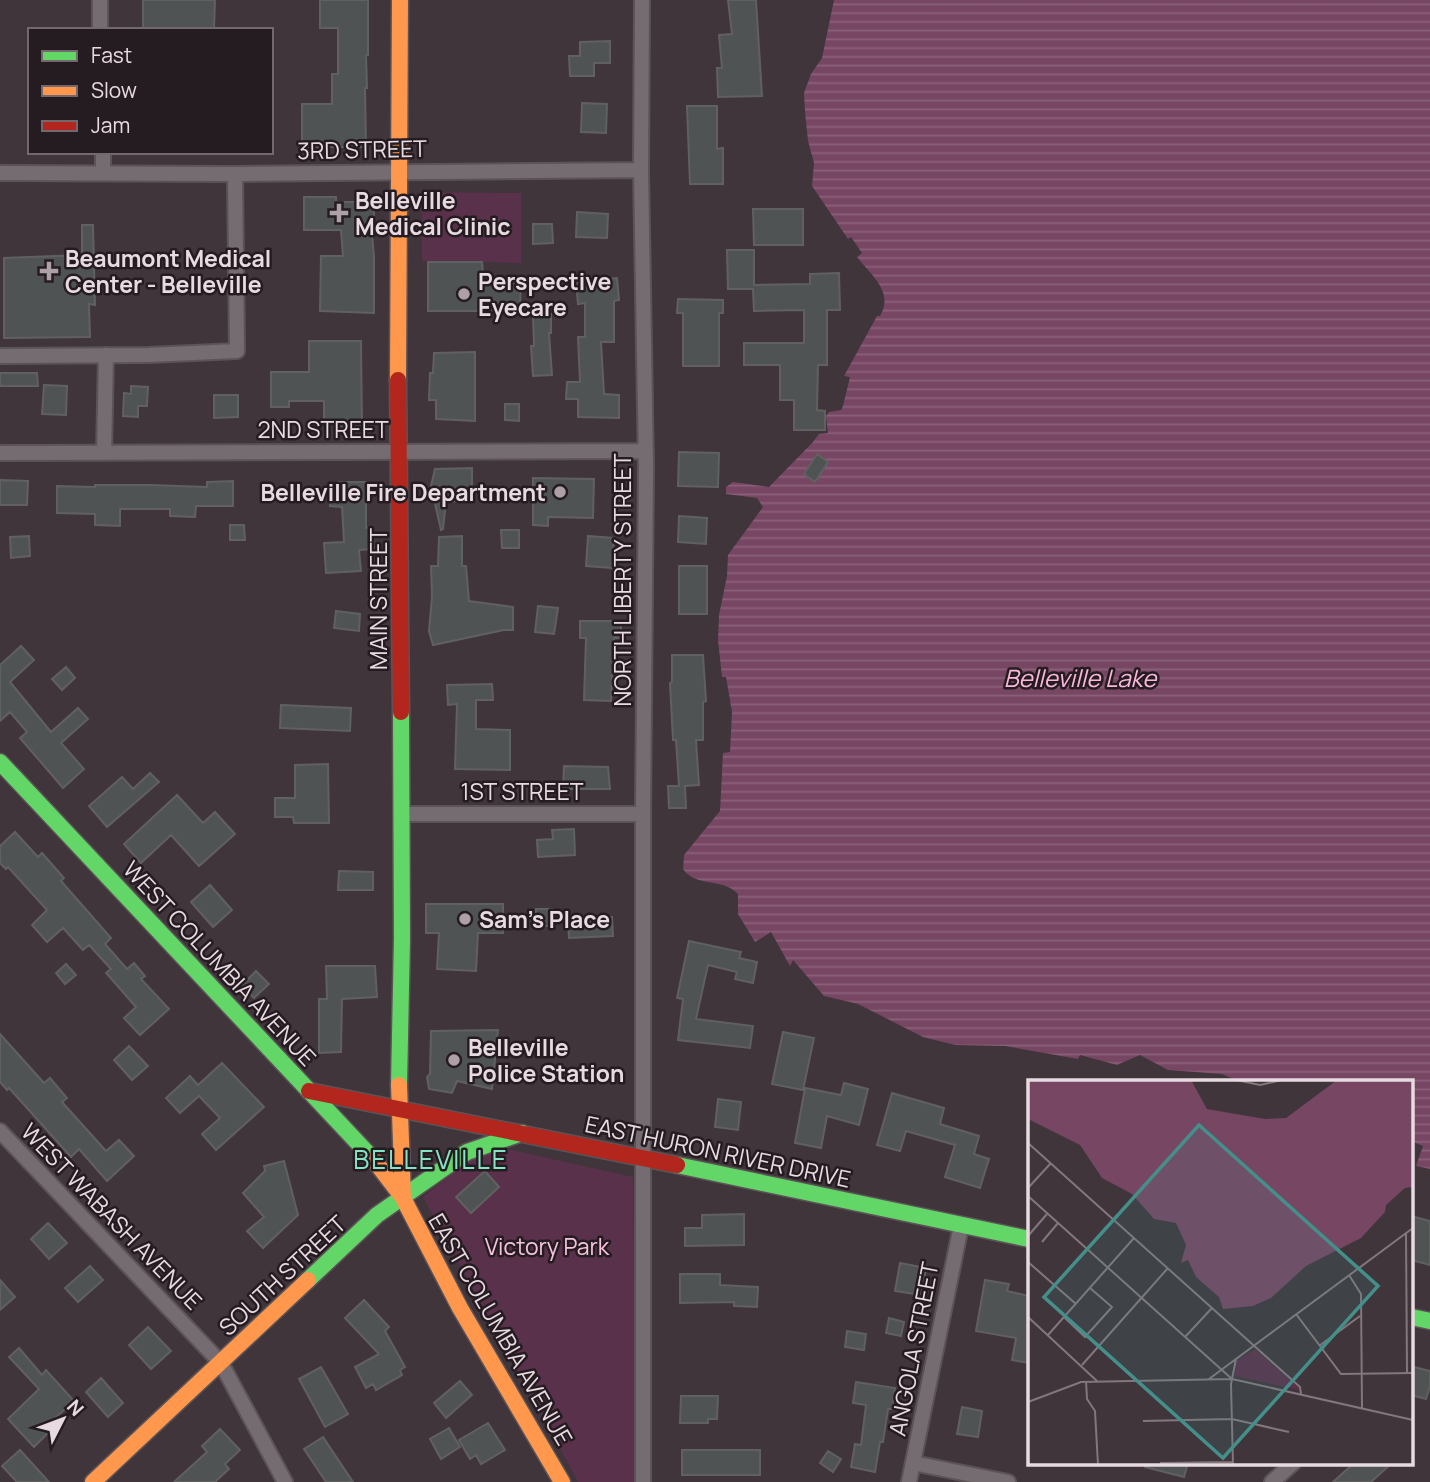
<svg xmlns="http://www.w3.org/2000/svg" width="1430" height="1482" font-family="Manrope,sans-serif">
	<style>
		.green { fill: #5a314a }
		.water { fill: url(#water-rules) }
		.building { fill: #505354; stroke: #616061; stroke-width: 2 }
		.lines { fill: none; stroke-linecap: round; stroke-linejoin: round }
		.street-casing { stroke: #5c5357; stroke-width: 18 }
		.fast-casing { stroke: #5c5357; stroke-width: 19 }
		.slow-casing { stroke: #5c5357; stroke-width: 19 }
		.jam-casing { stroke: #5c5357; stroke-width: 19 }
		.street { stroke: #756c71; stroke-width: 14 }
		.fast { stroke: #63d668; stroke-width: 16 }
		.slow { stroke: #ff974d; stroke-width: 16 }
		.jam { stroke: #b3261e; stroke-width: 16 }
		.poi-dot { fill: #ada0a7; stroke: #251c21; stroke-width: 2.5 }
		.labels { text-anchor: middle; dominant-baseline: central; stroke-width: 5; stroke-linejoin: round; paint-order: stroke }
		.street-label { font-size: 23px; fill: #e8dae1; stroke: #251c21 }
		.poi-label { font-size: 23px; font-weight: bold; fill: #e8dae1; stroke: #251c21; text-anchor: start }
		.park-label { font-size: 23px; fill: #f5c2de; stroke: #251c21 }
		.water-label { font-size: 24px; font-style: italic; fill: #fab7dc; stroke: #251c21 }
		.quarter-label { font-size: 26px; letter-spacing: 2px; fill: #86e4c6; stroke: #251c21 }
		.inset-road { fill: none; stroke: #83777d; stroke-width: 2 }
		.view { fill: #458f8b; fill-opacity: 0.15; stroke: #458f8b; stroke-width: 3.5 }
		.inset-edge { fill: none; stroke: #e8dae1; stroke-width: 3.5 }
	</style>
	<defs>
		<pattern id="water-rules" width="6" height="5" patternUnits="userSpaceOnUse" patternTransform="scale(1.75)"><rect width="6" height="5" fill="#774663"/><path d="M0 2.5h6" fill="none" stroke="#8a6079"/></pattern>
	</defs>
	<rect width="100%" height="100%" fill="#3f353a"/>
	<path class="green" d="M422 192 521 193V263L422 261Z
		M504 1148 633 1177 636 1482H578L423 1197 472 1158Z"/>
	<path class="water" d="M834 0H1430V1169L1416 1166 1423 1146 1411 1141V1081H1239L1222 1074 1168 1070 1140 1055 1117 1065 1080 1055 1078 1059 1005 1046 955 1045 923 1037 858 1004 824 996 793 960 790 966 771 932 755 942 738 914V894C722 877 696 888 683 869L684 855 720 811 723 753 730 752 732 712 726 677H722L718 640 719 615 727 576 728 555 763 507 757 498 726 494V487L733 482 769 487 813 442 819 434 828 433 826 416 829 412 841 410 843 406 850 377 844 376 877 316H880C894 292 872 276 857 257L862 253 851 237 848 239 812 186 814 163 808 141 805 112 804 93 811 74 822 58Z"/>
	<path class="building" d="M143 0H215L214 30H143Z
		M320 0H368V55H366L367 88H365L366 147H302V104H332V74H338V28H320Z
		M728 0H756L762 96 718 97 717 68H722L719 35 732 34Z
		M610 41V63H594V76H570L569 56H580V42Z
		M582 103 607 104 606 133 581 132Z
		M687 106H717V149L723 148V184H690Z
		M304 197H336V202H374V224H371L374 256V313L320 311 321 256H343L341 230H304Z
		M753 209H803V245H754Z
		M577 212 608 214 607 238 576 237Z
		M533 224H552L553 243 533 244Z
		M82 225H93L95 305 89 304 90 337 4 338V258L82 255Z
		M727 250H754V285L810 284V274L839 273 840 310H827V365H818L817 410 825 411V430H794V400H780V365H744V343H804V310L754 311 753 289H728Z
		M428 262H482L484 284H521L520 305H504L505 311H428Z
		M617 278 619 300 614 301V342H601L604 394 619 395V418L578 417V399H566L567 382H580L578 337H585V303L578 304 576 282Z
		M678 299 723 300V313H719V366H683V313H677Z
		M551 314V333H549L552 375 533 376 531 346H534L533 315Z
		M309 341H361L362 430H336V424H324V401H289V407H271V372H309Z
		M475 352V421L436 419V400H429L430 373H433L434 353Z
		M0 373H37L38 386H0Z
		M44 385 67 386 66 415 42 414Z
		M131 386 148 387 147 406H138V417L123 416 124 393 131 394Z
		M214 395H238V417L214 418Z
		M505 404H519V421L505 420Z
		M679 452 719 453 718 487 678 486Z
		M817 454 828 462 815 482 804 474Z
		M472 468V500L446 502 443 529 441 530 431 486 435 469Z
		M533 478 594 479 593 518 548 517V526L533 525Z
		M0 480 28 481 27 505H0Z
		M233 481V506H196L195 517 170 516V509H120V526L95 525V514L57 513V486L95 487V485H150L207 487V482Z
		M338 482H366V528L372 527 374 549 359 550 361 571 326 573 324 543 344 542 342 507 330 506 331 488H336Z
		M679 516 707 518 706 544 678 542Z
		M230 525H244L245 540H230Z
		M501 530H519V548H502Z
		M29 536 30 556 11 558 10 537Z
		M462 536V566H466L469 601 513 607V630H504L433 645 429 631 432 597 431 566H438L439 537Z
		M588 536 614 538 612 568 586 566Z
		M679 566H707V614H679Z
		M538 606 558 608 554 634 535 632Z
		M336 611 360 614 359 631 334 628Z
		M580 621H621V638H614L611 701 584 700 586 638H580Z
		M21 646 34 660 10 682 51 732 78 708 88 719 61 743 84 769 63 788 20 738 27 732 10 712 0 721V665Z
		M672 655H703L706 701 703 702V740H696L699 785 685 786 686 808H669L668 786H679L676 740H673L670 683 672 682Z
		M66 667 75 678 62 690 52 679Z
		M492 684 493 700H476V729L510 730V770L455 769 457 704 448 705 447 685Z
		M281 705 351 708 350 731 280 728Z
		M328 764 329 823H294L293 817H275V798H295V765Z
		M564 766 608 767 610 789H563Z
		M150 773 159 782 107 827 89 806 122 777 133 789Z
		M177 795 203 823 215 812 235 834 199 866 171 835 141 863 124 844Z
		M574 829 575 855 538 857 537 840 553 839 552 830Z
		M15 832 38 857 42 853 64 878 61 881 111 938 105 944 127 969 134 963 145 976 141 979 169 1009 140 1035 124 1018 136 1007 106 973 111 969 89 945 83 950 63 928 47 942 32 925 47 910 8 867 6 869 0 863V846Z
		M339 871 373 872V890H338Z
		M210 885 232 910 213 927 191 902Z
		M426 904H503V933H478L476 971 437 969 439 933H426Z
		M536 909H553V926H536Z
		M612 917 613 936 569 938 568 919Z
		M689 941 741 952 739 958 757 962 753 983 735 979 737 972 708 965 696 1019 753 1026 750 1048 678 1040 683 999 677 998Z
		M66 964 76 975 65 984 56 973Z
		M326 966H375L377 997 342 999 341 1052 319 1053V999H327Z
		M256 971 269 984 254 998 242 985Z
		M498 1030 492 1089 457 1081 452 1093 429 1089 427 1077 430 1074 431 1031Z
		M783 1032 814 1038 803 1090 772 1084Z
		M0 1034 44 1083 50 1078 67 1098 62 1102 106 1151 119 1140 134 1156 107 1181 79 1149 71 1157 9 1088 7 1090 0 1082Z
		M129 1046 148 1066 132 1080 114 1060Z
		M222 1063 264 1107 216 1150 202 1134 220 1118 199 1096 180 1113 166 1098 190 1076 198 1085Z
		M844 1083 868 1089 859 1125 827 1116 821 1148 795 1143 805 1088 841 1095Z
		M892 1093 944 1108 940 1124 979 1136 974 1154 989 1159 980 1188 945 1177 955 1145 906 1131 900 1151 877 1145Z
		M718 1099 741 1102 738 1130 715 1127Z
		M284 1161 298 1215 263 1248 247 1231 264 1217 243 1193 265 1171 264 1166Z
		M485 1171 499 1187 471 1213 456 1197Z
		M744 1214V1245L685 1246V1228H702V1215Z
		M1411 1216 1430 1221V1265L1411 1260Z
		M48 1223 67 1243 49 1259 31 1239Z
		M900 1263 926 1268 922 1295 895 1291Z
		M90 1266 103 1280 78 1302 65 1288Z
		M680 1274H720V1285L758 1287 757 1307 734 1306V1302L680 1303Z
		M0 1280 15 1297 0 1310Z
		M985 1280 1009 1284 1007 1291 1029 1296V1363L1012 1360 1016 1338 976 1331Z
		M364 1300 389 1327 385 1331 405 1367 400 1370 402 1375 376 1390 373 1384 366 1388 355 1367 379 1354 345 1318Z
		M889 1318 904 1322 901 1336 886 1333Z
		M148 1327 171 1351 151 1369 129 1345Z
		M847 1331 866 1334 864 1350 845 1347Z
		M19 1348 42 1375 46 1370 74 1401 44 1428 48 1433 34 1447 8 1419 39 1389 9 1357Z
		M321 1367 348 1414 325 1427 299 1379Z
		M1414 1367 1430 1371V1386L1426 1399 1411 1395V1378Z
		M101 1378 123 1403 108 1417 86 1392Z
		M460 1381 472 1395 446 1418 434 1403Z
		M856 1382 895 1388 892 1409H888L883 1442H880L875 1472 851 1467 855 1444 861 1445 866 1405 853 1403Z
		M681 1396H718L717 1419H708V1423H680Z
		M962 1407 982 1411 978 1437 957 1434Z
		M488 1423 505 1450 481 1464 476 1455 470 1459 459 1440Z
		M449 1428 460 1447 441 1459 430 1439Z
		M220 1429 240 1450 225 1464 229 1469 215 1482H174L207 1452 202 1446Z
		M323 1437 353 1482H326L304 1449Z
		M20 1450 49 1482H17L2 1466Z
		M682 1450H760V1475H682Z
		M828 1451 841 1459 833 1472 820 1463Z
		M1146 1463H1188L1184 1477 1145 1467Z
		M1354 1463H1392L1371 1482H1333Z"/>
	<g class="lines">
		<g class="street-casing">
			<path id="street" d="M100 0V30
				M642 0 641 170 646 467 643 814V1482
				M103 152V172
				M0 173 235 174 641 170
				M0 356 149 355 237 351 235 174
				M0 453 646 451
				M104 453 106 355
				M401 814H643
				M0 1131 221 1363 285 1482
				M913 1463 1008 1482
				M909 1482 961 1226
				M1272 1482 1293 1463"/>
		</g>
		<g class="fast-casing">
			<path id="fast" d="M0 762 374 1160
				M399 1085 402 939 401 712
				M677 1165 1029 1239
				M308 1280 377 1215 467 1152 522 1133
				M1411 1317 1430 1321"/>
		</g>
		<g class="slow-casing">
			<path id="slow" d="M398 380 400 0
				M399 1085 403 1198
				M374 1160 403 1198 460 1308 562 1482
				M93 1482 308 1280"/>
		</g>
		<g class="jam-casing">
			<path id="jam" d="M398 380 401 712
				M309 1091 677 1165"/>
		</g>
		<use href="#street" class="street"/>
		<use href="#fast" class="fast"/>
		<use href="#slow" class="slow"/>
		<use href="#jam" class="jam"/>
	</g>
	<g class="poi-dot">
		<path d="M335.5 202.5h7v7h7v7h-7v7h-7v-7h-7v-7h7z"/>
		<path d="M45.5 260.5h7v7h7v7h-7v7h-7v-7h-7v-7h7z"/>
		<circle cx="464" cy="294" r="7"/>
		<circle cx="560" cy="492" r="7"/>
		<circle cx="465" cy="919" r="7"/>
		<circle cx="454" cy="1060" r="7"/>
	</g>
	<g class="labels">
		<g class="street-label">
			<text transform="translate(362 149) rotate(-1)">3RD STREET</text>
			<text x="323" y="429">2ND STREET</text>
			<text transform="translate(622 580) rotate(-90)">NORTH LIBERTY STREET</text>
			<text transform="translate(378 599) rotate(-90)">MAIN STREET</text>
			<text x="522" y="791">1ST STREET</text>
			<text transform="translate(220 963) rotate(47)">WEST COLUMBIA AVENUE</text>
			<text transform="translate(718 1151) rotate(12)">EAST HURON RIVER DRIVE</text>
			<text transform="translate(112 1216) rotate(46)">WEST WABASH AVENUE</text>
			<text transform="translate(282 1275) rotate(-43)">SOUTH STREET</text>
			<text transform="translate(501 1329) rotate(60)">EAST COLUMBIA AVENUE</text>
			<text transform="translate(913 1349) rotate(-79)">ANGOLA STREET</text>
		</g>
		<g class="poi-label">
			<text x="355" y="200">Belleville<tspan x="355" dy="26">Medical Clinic</tspan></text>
			<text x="65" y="258">Beaumont Medical<tspan x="65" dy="26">Center - Belleville</tspan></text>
			<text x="478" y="281">Perspective<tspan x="478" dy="26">Eyecare</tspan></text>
			<text x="546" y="492" text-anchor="end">Belleville Fire Department</text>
			<text x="479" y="919">Sam's Place</text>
			<text x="468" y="1047">Belleville<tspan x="468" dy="26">Police Station</tspan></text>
		</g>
		<g class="park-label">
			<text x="547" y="1246">Victory Park</text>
		</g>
		<g class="water-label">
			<text x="1080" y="677">Belleville Lake</text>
		</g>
		<g class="quarter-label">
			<text x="431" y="1159">BELLEVILLE</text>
		</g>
	</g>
	<g transform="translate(1028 1080)">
		<rect width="385" height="385" fill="#3f353a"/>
		<path d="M227 269 271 308V310L206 296 209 281Z" fill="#5a314a"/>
		<path d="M0 0H163L179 29 237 39 258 38 309 0H385V107L377 108 358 125 357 132 333 158 278 186 243 218 225 226 195 229 191 217 168 197 160 180 153 183 158 165 148 143 126 139 104 114 74 98 52 65 0 39Z" fill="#774663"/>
		<path class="inset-road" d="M208 0 232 5 254 0M0 63 272 307 273 314M0 108 23 83M0 116 204 299M378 153 379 293M0 156 19 134M14 162 30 143M0 182 48 224M321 195 333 214 334 328M268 234 313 294 385 293M0 237 69 301M36 237 57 257 84 227 62 208M20 255 106 158M157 257 184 228M291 266 332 236M54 285 140 188M181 299 385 148M204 299 385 340M58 301 59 319 67 331 70 385M0 322 53 302 204 299M115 341 204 339 261 352M132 383 205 382M205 385 203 304 208 279"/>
		<path class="view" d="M171 45 350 206 195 378 16 217Z"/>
		<rect width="385" height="385" class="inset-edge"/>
	</g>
	<rect x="28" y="28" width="245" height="126" fill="#251c21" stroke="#73686e" stroke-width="2"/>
	<rect x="42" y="51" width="35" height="10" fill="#63d668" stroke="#73686e" stroke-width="2"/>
	<text x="91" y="63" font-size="21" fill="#e8dae1">Fast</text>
	<rect x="42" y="86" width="35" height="10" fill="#ff974d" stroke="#73686e" stroke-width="2"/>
	<text x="91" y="98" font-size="21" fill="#e8dae1">Slow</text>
	<rect x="42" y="121" width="35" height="10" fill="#b3261e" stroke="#73686e" stroke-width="2"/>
	<text x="91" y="133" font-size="21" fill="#e8dae1">Jam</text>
	<g transform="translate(63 1419) rotate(48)" stroke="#251c21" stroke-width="5" paint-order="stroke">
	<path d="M0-5L12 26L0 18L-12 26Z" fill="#e8dae1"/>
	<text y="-10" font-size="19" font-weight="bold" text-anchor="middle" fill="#e8dae1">N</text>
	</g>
</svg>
